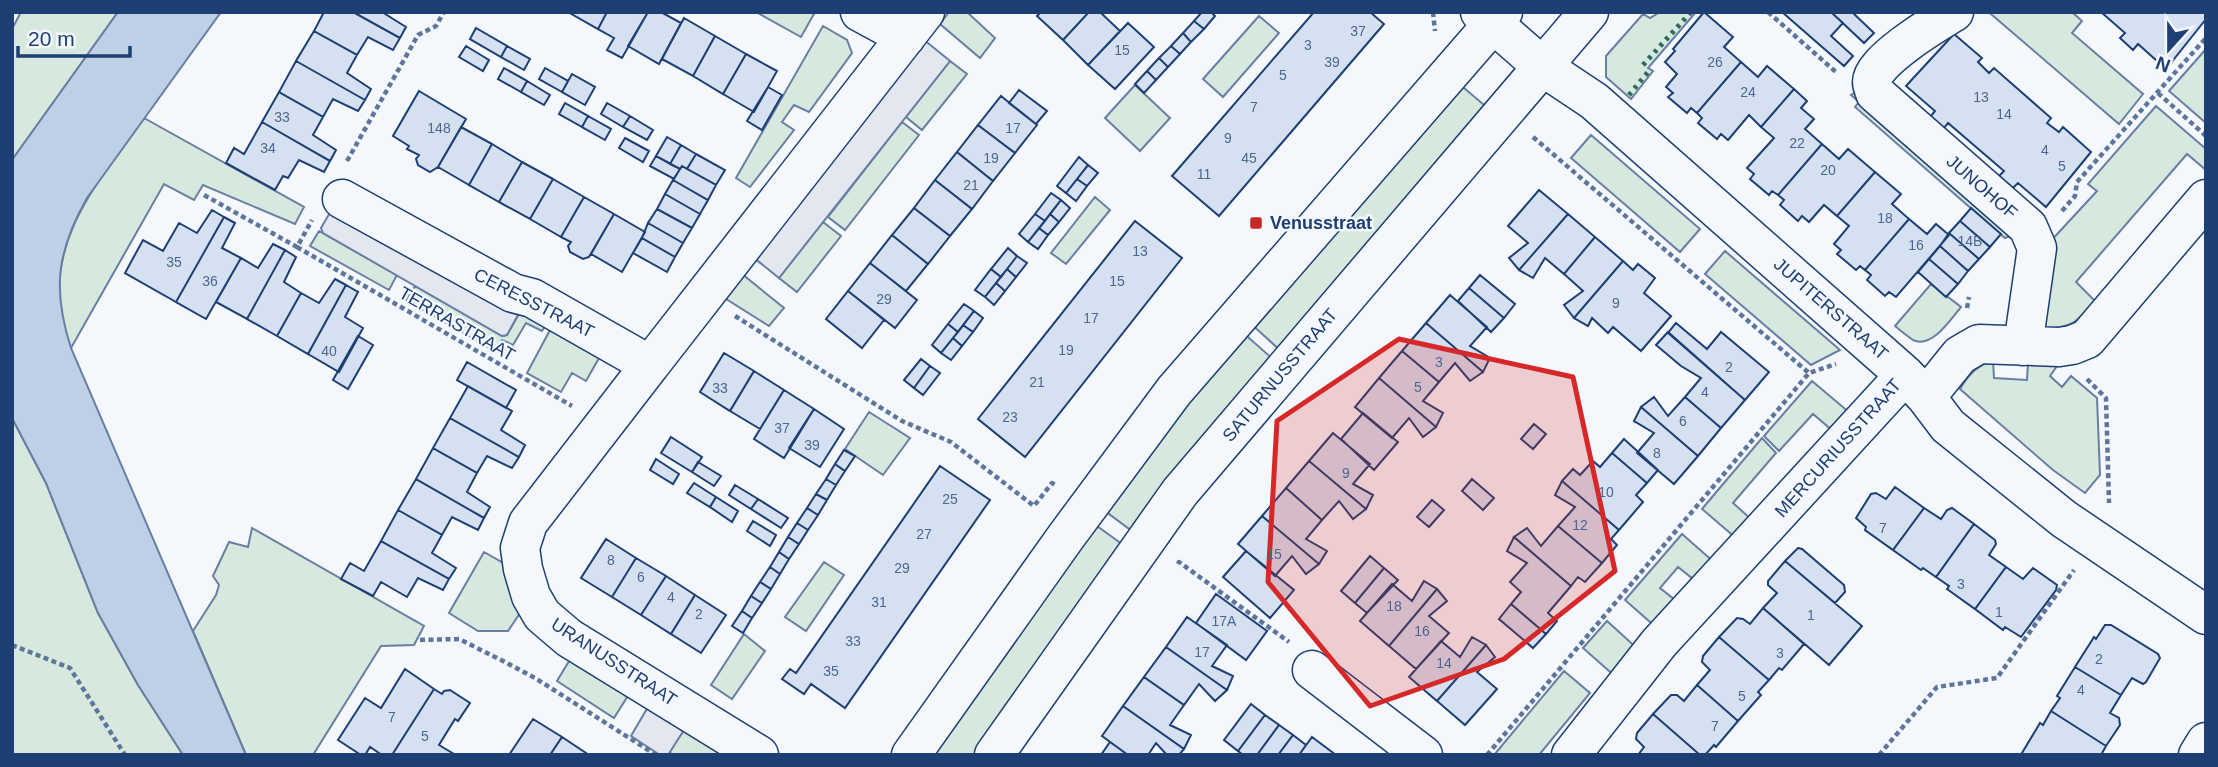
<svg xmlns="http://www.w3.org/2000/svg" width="2218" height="767" font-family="Arial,sans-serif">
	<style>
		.green { fill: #d7e8df; stroke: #687fa3; stroke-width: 2 }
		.parking { fill: #e3e8f0; stroke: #687fa3; stroke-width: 2 }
		.water { fill: #bed0e5; stroke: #687fa3; stroke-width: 2 }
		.building { fill: #d5e0f0; stroke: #1d3f73; stroke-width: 2 }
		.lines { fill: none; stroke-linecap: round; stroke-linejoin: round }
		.minor-casing { stroke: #1d3f73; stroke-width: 41 }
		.path { stroke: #5e769c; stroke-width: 4.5; stroke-dasharray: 5 3.5; stroke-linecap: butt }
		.minor { stroke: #f4f7fb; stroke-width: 38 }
		.hedge { stroke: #2c6c60; stroke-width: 5; stroke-dasharray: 3.5 5; stroke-linecap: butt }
		.marked { fill: #d62828; fill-opacity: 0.2; stroke: #d62828; stroke-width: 5; stroke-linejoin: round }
		.poi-dot { fill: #c62828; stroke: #f4f7fb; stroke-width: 2.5 }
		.labels { text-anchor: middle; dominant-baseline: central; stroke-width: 5; stroke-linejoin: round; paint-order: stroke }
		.number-label { font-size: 14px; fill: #4b6792 }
		.street-label { font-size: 18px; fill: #1d3f73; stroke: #f4f7fb }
		.poi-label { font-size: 18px; font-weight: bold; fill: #1d3f73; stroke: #f4f7fb; text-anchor: start }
	</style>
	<rect width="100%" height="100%" fill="#f4f7fb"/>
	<path class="green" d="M21 12H118L12 160V29Z
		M756 12H815L801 37Z
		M949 12H967L995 38 980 58 940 24Z
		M1660 12H1696L1648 68 1653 71 1631 99 1606 77V56L1643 14 1650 18Z
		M1996 12H2072L2082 21 2072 33 2143 94 2119 124 1991 14Z
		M1259 16 1279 33 1223 97 1203 79Z
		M823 26 847 40 852 53 809 112 794 105 782 122 794 130 750 187 736 178Z
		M2206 49V123L2169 91Z
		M950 61 967 74 922 130 906 117Z
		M1457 82 1490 110 1281 351 1249 322Z
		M1135 85 1170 118 1140 151 1105 118Z
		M1860 90 2013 235 2005 238 1855 107 1859 102 1851 95Z
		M2156 106 2206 149V170L2187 154 2076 282 2095 301C2077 322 2072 328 2044 329L2048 244 2097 191 2088 184Z
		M144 118 304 207 295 224 203 185 194 200 164 184 71 348C67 338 63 327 61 317 48 235 100 180 144 118Z
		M902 122 919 135 845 230 828 217Z
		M1591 135 1700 229 1680 252 1571 158Z
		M1095 197 1110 210 1066 264 1051 253Z
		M823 222 841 236 797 292 779 278Z
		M319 231 397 275 389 290 310 246Z
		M1725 251 1840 350 1811 365 1705 274Z
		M742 274 784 308 769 326 723 297Z
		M1931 284 1961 307C1951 319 1932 349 1913 340 1907 336 1901 331 1895 326Z
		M415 286 502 336 507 335 520 312 547 323 542 331 526 323 513 345 502 340 495 351 406 300Z
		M550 330 599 358 586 381 572 373 561 392 527 373Z
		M1241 331 1274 360 1136 534 1101 508Z
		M1993 360 1994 378 2027 380 2028 362 2057 366 2050 376 2062 387 2071 376 2097 398 2100 475 2085 493 2053 470 1960 389C1969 374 1977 366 1993 360Z
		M1812 381 1850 413 1833 431 1813 414 1779 451 1764 436Z
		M869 412 910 438 883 475 845 449Z
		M12 418 46 483 98 613 138 685 183 755H12Z
		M1762 438 1776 453 1733 503 1752 520 1736 538 1702 509Z
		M1090 521 1126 547 979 755H925Z
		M252 528 424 626 414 645 381 646 313 755H246L193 631 216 595 219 585 213 576 229 542 248 547Z
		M1682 534 1715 563 1698 583 1678 567 1660 588 1680 604 1658 629 1625 600Z
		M484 552 505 564 520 613 508 631H478L449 613Z
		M824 562 844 575 806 631 785 617Z
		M1607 621 1640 651 1617 678 1583 648Z
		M744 634 765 651 732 699 711 685Z
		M571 658 629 694 614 718 557 681Z
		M1564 671 1590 693 1539 755H1494Z
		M684 730 723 755H673L669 752Z"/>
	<path class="parking" d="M923 39 950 61 779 278 753 257Z
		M332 209 518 315 507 335 502 336 323 233 321 228Z
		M648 707 684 730 668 755H660L631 736Z"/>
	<path class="water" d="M118 12H221L87 198C57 251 52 289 71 348L246 755H183L138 685 98 613 46 483 12 418V160Z"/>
	<path class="building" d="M324 12H353L400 38 393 50 368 37 357 55 314 31Z
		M353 12H382L406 27 400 38Z
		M568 12H607L598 29Z
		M607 12H648L622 58 607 50 614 38 598 29Z
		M648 12H661L681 23 659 64 628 46Z
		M1041 12H1089L1063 40 1037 16Z
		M1089 12H1100L1120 31 1088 65 1063 40Z
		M1202 12H1211L1215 16 1204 29 1194 21Z
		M1314 12H1370L1384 24 1219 216 1172 176Z
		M1704 12 1733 37 1724 47 1741 62 1697 113 1691 108 1687 113 1668 97 1673 93 1666 87 1677 74 1665 62 1675 51 1673 49Z
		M1782 12H1831L1843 23 1831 36 1853 56 1844 66Z
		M1831 12H1852L1874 33 1864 43Z
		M2101 12H2206V19L2166 69 2138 44 2133 50 2120 38 2125 33Z
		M684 18 715 36 693 76 662 59Z
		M1194 21 1204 29 1191 42 1183 33Z
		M1128 23 1154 47 1115 89 1088 65Z
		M476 28 507 46 501 57 470 39Z
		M314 31 357 55 347 73 371 89 365 100 296 61Z
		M1183 33 1191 42 1180 54 1171 46Z
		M1954 34 1982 58 1978 62 1989 73 1994 68 2051 118 2047 123 2059 132 2063 127 2091 152 2046 207 2018 183 2013 188 1999 176 2004 171 1948 123 1944 128 1930 117 1935 111 1906 86Z
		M715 36 746 54 723 94 693 76Z
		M466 46 489 60 483 71 459 57Z
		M507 46 530 59 524 70 501 57Z
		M1171 46 1180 54 1168 67 1159 58Z
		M746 54 777 71 754 112 723 94Z
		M1159 58 1168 67 1156 80 1147 71Z
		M296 61 365 100 358 111 333 99 323 117 279 92Z
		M1741 62 1758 77 1767 66 1794 89 1761 127 1749 115 1728 140 1721 134 1717 139 1698 123 1702 118 1697 113Z
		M504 68 527 81 521 92 498 79Z
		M545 68 568 81 562 92 539 79Z
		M1147 71 1156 80 1144 93 1135 84Z
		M572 74 595 87 585 105 562 92Z
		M527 81 550 95 544 105 521 92Z
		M768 87 782 95 762 130 747 121Z
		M1794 89 1807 101 1801 108 1814 119 1805 129 1822 144 1778 195 1772 191 1769 195 1750 179 1754 174 1747 168 1774 138 1761 127Z
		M1019 90 1047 111 1036 124 1009 103Z
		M419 91 466 119 438 167 430 172 418 165 416 159 419 155 407 149 409 146 393 136Z
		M279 92 323 117 313 135 336 150 330 161 262 122Z
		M1001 96 1037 125 1015 153 978 125Z
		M565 103 588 116 582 127 559 114Z
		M607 103 630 116 623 127 601 114Z
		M588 116 611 129 605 140 582 127Z
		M630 116 653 130 647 140 623 127Z
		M262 122 330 161 324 172 299 160 288 178 283 176 275 190 226 163 234 148 244 154Z
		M978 125 1015 153 993 181 957 152Z
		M461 127 492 144 469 185 438 167Z
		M667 137 681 145 670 164 656 156Z
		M625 138 649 151 643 162 619 148Z
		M492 144 522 162 499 202 469 185Z
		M1822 144 1839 159 1848 149 1875 172 1837 216 1824 205 1809 222 1802 216 1798 221 1780 205 1784 200 1778 195Z
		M681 145 696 154 687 169 682 166 680 169 670 164Z
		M957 152 993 181 972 209 935 180Z
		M696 154 725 170 716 185 687 169Z
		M656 156 680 169 674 179 650 166Z
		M1079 157 1088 165 1066 193 1057 186Z
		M522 162 553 179 530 219 499 202Z
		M1088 165 1098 173 1087 186 1077 179Z
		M682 166 716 185 708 200 673 180Z
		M1875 172 1901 194 1892 204 1909 219 1865 270 1860 266 1856 270 1837 254 1841 250 1834 244 1849 226 1837 216Z
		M553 179 584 197 561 237 530 219Z
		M1077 179 1087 186 1076 201 1066 193Z
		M673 180 708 200 700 214 665 194Z
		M935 180 972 209 950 236 914 208Z
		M1539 190 1568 214 1519 270 1509 258 1528 243 1508 226Z
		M1051 193 1061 200 1045 221 1035 214Z
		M665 194 700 214 692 228 657 209Z
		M584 197 614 214 589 257 583 259 570 252 568 246 571 242 561 237Z
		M1061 200 1070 208 1059 222 1050 214Z
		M914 208 950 236 928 264 892 235Z
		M1971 208 2001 234 1990 247 1960 221Z
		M657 209 692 228 683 243 648 223Z
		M212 210 224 217 176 302 125 273 143 240 163 251 179 223 197 233Z
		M614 214 645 232 622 272 591 254Z
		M1035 214 1045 221 1028 242 1019 234Z
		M1050 214 1059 222 1048 235 1039 228Z
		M1568 214 1595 237 1564 274 1545 258 1533 278 1519 270Z
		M224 217 235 223 222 248 241 258 206 319 176 302Z
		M1909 219 1927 234 1936 224 1949 235 1896 297 1889 292 1885 296 1867 280 1871 275 1865 270Z
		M1135 221 1182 258 1025 457 978 419Z
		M1960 221 1990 247 1979 259 1949 233Z
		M648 223 683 243 675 257 642 238Z
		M1039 228 1048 235 1038 249 1028 242Z
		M1949 233 1979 259 1968 271 1940 246Z
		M892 235 928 264 906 291 870 263Z
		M1595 237 1623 261 1574 318 1564 305 1583 291 1564 274Z
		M642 238 675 257 667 272 633 253Z
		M273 244 285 250 247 319 216 302 241 258 258 268Z
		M1940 246 1968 271 1958 284 1929 259Z
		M1008 248 1017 256 1001 277 991 269Z
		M285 250 296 257 284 282 301 293 277 336 247 319Z
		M1017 256 1027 263 1016 277 1007 269Z
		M1929 259 1958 284 1946 297 1918 272Z
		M1623 261 1633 270 1638 264 1655 278 1644 293 1671 316 1641 351 1613 327 1608 333 1592 318 1588 326 1574 318Z
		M870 263 917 300 895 328 848 291Z
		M991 269 1001 277 985 297 975 290Z
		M1007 269 1016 277 1005 291 996 283Z
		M1480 275 1515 304 1504 318 1469 288Z
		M335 279 346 285 308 354 277 336 301 293 319 303Z
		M996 283 1005 291 994 305 985 297Z
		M346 285 358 292 345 317 363 328 339 372 308 354Z
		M1469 288 1504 318 1491 332 1458 301Z
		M848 291 884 320 862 348 826 319Z
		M1450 295 1487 327 1470 346 1490 358 1483 372 1426 323Z
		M964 304 974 311 958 332 948 324Z
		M974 311 983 318 973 332 963 325Z
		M1426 323 1483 372 1470 381 1455 363 1439 382 1402 351Z
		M1676 323 1707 349 1721 332 1769 372 1745 400 1668 333Z
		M948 324 958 332 941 353 932 345Z
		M963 325 973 332 962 346 953 338Z
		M1668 332 1745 400 1721 428 1685 397 1701 378 1681 366 1656 345Z
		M358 336 373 345 348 389 333 380Z
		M953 338 962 346 951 360 941 353Z
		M1402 351 1439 382 1423 401 1443 413 1436 427 1379 378Z
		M724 353 754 371 730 411 700 392Z
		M921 359 930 366 914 388 904 380Z
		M467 362 516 390 506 408 457 380Z
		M930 366 940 373 923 395 914 388Z
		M754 371 784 390 760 429 730 411Z
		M1379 378 1436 427 1423 437 1409 418 1392 438 1355 407Z
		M468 386 512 411 501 430 525 445 519 457 450 418Z
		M784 390 814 409 784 458 754 439Z
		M1654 397 1668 416 1685 397 1721 428 1698 456 1641 407Z
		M1641 407 1698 456 1674 484 1637 453 1654 433 1634 421Z
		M814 409 844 429 820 467 789 448Z
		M1363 413 1398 442 1374 470 1341 439Z
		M450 418 519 457 512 468 487 456 477 473 433 448Z
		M1534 424 1546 434 1533 449 1521 439Z
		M1333 433 1370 464 1353 484 1373 495 1366 509 1309 461Z
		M671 437 702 457 692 472 661 453Z
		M1624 439 1658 470 1647 483 1612 453Z
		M433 448 477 473 467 492 490 507 484 518 416 479Z
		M844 450 855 456 845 471 835 464Z
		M1612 453 1647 483 1636 495 1643 502 1619 530 1562 481 1573 469 1580 475 1593 461 1600 467Z
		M656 459 679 474 673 484 650 470Z
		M1309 461 1366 509 1353 519 1339 501 1322 520 1286 488Z
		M698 462 721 476 714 486 692 472Z
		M835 464 845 471 836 485 826 479Z
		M940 466 990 500 845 708 811 684 804 694 782 679 790 669 796 673Z
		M416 479 484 518 478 530 452 517 442 535 398 510Z
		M826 479 836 485 827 500 816 494Z
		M1472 479 1494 498 1483 510 1462 491Z
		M1562 481 1619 530 1611 539 1617 545 1602 563 1558 526 1575 507 1555 495Z
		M694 483 716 497 710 507 687 493Z
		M735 485 758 499 751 509 729 495Z
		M1895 487 1924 508 1893 550 1865 530 1866 527 1856 518 1871 494 1876 493 1886 499Z
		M1286 488 1322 520 1306 539 1327 551 1319 564 1262 516Z
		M816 494 827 500 818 515 807 508Z
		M716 497 738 511 732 522 710 507Z
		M758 499 788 518 781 528 751 509Z
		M1432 500 1444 510 1429 527 1417 517Z
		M807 508 818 515 808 530 797 523Z
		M1924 508 1941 519 1947 510 1952 508 1974 524 1936 577 1923 568 1921 570 1893 550Z
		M398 510 442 535 432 553 456 568 449 579 381 541Z
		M1262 516 1319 564 1306 574 1292 556 1275 576 1238 544Z
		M753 521 776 535 770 546 747 531Z
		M797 523 808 530 799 544 788 537Z
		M1974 524 1995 540 1996 544 1989 555 2006 567 1975 609 1947 589 1949 586 1936 577Z
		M1558 526 1602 563 1585 582 1578 577 1571 586 1514 537 1527 528 1541 546Z
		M788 537 799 544 789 559 779 552Z
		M1514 537 1571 586 1548 613 1557 621 1546 634 1511 604 1521 592 1510 582 1527 563 1507 551Z
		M606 539 636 558 612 597 581 578Z
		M381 541 449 579 443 590 418 578 407 597 381 582 373 596 341 579 350 563 364 571Z
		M1798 548 1802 549 1844 585 1845 592 1835 603 1785 561Z
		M1246 551 1294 590 1270 618 1223 577Z
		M779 552 789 559 780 574 770 567Z
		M1370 556 1384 568 1355 603 1341 591Z
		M636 558 666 576 641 615 612 597Z
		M1785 561 1862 626 1829 665 1763 608 1777 593 1768 585V581Z
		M770 567 780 574 771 589 760 582Z
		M2006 567 2023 579 2033 568 2057 585 2056 590 2021 637 2005 627 2003 630 1975 609Z
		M1384 568 1398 580 1367 613 1355 603Z
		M666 576 695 595 671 634 641 615Z
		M1424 581 1437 589 1389 646 1360 621 1392 584 1412 601Z
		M760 582 771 589 762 603 751 596Z
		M1437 589 1447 601 1429 616 1449 633 1416 669 1389 646Z
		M1216 594 1267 631 1246 660 1196 623Z
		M695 595 726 615 701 653 671 634Z
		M751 596 762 603 752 618 742 611Z
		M1511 604 1546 634 1533 648 1499 619Z
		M1763 608 1804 644 1782 670 1779 668 1769 680 1719 637 1737 618 1743 619 1750 624Z
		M742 611 752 618 743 633 732 626Z
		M1187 617 1227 645 1212 666 1233 676 1227 690 1166 647Z
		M2105 625H2111L2158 654 2160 658 2146 682 2143 684 2132 678 2121 695 2075 667 2094 637 2096 639Z
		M1472 637 1486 645 1437 701 1409 677 1441 641 1460 657Z
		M1719 637 1769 680 1758 692 1761 695 1738 721 1697 685 1710 670 1702 662 1703 656Z
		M1486 645 1495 657 1477 672 1497 689 1465 725 1437 701Z
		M1166 647 1227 690 1215 701 1199 684 1184 705 1144 677Z
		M2075 667 2121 695 2110 713 2119 718 2120 725 2106 746 2051 711 2060 698 2057 696Z
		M405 669 434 689 392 755H382L370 747 365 755H361L338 740 365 698 381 708Z
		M1144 677 1184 705 1170 725 1191 735 1184 749 1123 706Z
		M1697 685 1738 721 1716 747 1714 745 1705 755H1700L1653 714 1671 695H1677L1684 701Z
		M434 689 442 694 444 691 450 690 470 703 458 721 455 719 439 745 454 754 392 755Z
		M1251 704 1265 715 1238 751 1224 740Z
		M1123 706 1184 749 1179 755H1167L1156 743 1148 755H1128L1102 736Z
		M2051 711 2106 746 2101 755H2025L2022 753 2040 723 2043 725Z
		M1653 714 1700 755H1638L1644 747 1636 739 1637 733Z
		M1265 715 1279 725 1257 755H1243L1238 751Z
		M533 719 562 737 550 755H509Z
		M1279 725 1293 735 1278 755H1257Z
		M1293 735 1306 745 1299 755H1278Z
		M562 737 589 755H550Z
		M1312 737 1336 755H1299Z
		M1110 742 1128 755H1101Z"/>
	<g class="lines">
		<g class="minor-casing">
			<path id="minor" d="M860 12 906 37
				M1480 12 1543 67 1594 101 1905 375 1926 397 1948 426 2064 519 2206 615
				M1954 12C1936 23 1872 61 1872 82 1872 86 1874 89 1875 93L2028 227 2037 248 2023 346
				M342 199 513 293 532 298 650 365 925 12
				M650 365 528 523 520 548 523 569 531 596 542 615 569 638 759 755
				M1926 397 1960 355 1979 344 2059 347 2072 345 2087 339 2206 199
				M1312 670 1423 755
				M911 755 1065 538 1174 391 1503 12
				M994 755 1180 492 1589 12
				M1571 755 1659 643 1905 375
				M2198 755 2206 742"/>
		</g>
		<path class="path" d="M1433 12 1435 31
			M1768 12 1837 73
			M2158 93 2206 136
			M1533 137 1809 373
			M347 161 418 35 436 26 444 12
			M204 195 297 247 312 220
			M2062 211 2075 196 2077 182 2206 38
			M297 247 572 406
			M1967 308 1969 297
			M735 316 902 421 951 442 1034 506 1052 483 1057 486
			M2087 379 2106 398 2109 503
			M1178 564 1179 562 1289 642
			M420 640 459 639 503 661 535 678 656 755
			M12 645 70 668 125 755
			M1487 755 1809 373 1836 364
			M1879 755 1937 687 1997 678 2074 570"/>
		<use href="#minor" class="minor"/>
		<path class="hedge" d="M1643 65 1691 12
			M1629 95 1649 71"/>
	</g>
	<path class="marked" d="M1399 339 1573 377 1615 571 1504 659 1370 706 1268 582 1277 421Z"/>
	<rect class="poi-dot" x="1249" y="216" width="14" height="14" rx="3.5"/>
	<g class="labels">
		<g class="number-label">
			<text x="1358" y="31">37</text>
			<text x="1308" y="45">3</text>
			<text x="1122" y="50">15</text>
			<text x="1332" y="62">39</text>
			<text x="1715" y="62">26</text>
			<text x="1283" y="75">5</text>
			<text x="1748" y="92">24</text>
			<text x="1981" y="97">13</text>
			<text x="1254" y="107">7</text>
			<text x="2004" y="114">14</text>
			<text x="282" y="117">33</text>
			<text x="439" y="128">148</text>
			<text x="1013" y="128">17</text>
			<text x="1228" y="138">9</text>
			<text x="1797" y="143">22</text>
			<text x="268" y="148">34</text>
			<text x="2045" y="150">4</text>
			<text x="991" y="158">19</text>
			<text x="1249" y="158">45</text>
			<text x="2062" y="166">5</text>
			<text x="1828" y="170">20</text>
			<text x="1204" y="174">11</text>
			<text x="971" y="185">21</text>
			<text x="1885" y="218">18</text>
			<text x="1970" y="241">14B</text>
			<text x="1916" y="245">16</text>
			<text x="1140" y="251">13</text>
			<text x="174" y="262">35</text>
			<text x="210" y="281">36</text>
			<text x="1117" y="281">15</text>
			<text x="884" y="299">29</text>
			<text x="1616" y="303">9</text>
			<text x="1091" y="318">17</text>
			<text x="1066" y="350">19</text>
			<text x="329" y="351">40</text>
			<text x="1439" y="362">3</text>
			<text x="1729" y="367">2</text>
			<text x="1037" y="382">21</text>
			<text x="1418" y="387">5</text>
			<text x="720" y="388">33</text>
			<text x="1705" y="392">4</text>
			<text x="1010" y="417">23</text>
			<text x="1683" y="421">6</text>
			<text x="782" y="428">37</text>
			<text x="812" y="445">39</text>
			<text x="1657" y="453">8</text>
			<text x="1346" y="473">9</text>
			<text x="1606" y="492">10</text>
			<text x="950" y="499">25</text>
			<text x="1580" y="525">12</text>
			<text x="1883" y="528">7</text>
			<text x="924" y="534">27</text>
			<text x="1274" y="554">15</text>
			<text x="611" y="560">8</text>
			<text x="902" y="568">29</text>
			<text x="641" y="577">6</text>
			<text x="1961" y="584">3</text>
			<text x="671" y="597">4</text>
			<text x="879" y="602">31</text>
			<text x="1394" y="606">18</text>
			<text x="1999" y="612">1</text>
			<text x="699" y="614">2</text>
			<text x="1811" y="615">1</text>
			<text x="1224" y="621">17A</text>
			<text x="1422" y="631">16</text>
			<text x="853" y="641">33</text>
			<text x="1202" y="652">17</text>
			<text x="1780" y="653">3</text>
			<text x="2099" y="659">2</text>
			<text x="1444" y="663">14</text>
			<text x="831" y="671">35</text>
			<text x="2081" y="690">4</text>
			<text x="1742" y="696">5</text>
			<text x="392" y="717">7</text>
			<text x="1715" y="726">7</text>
			<text x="425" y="736">5</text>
		</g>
		<g class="street-label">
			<text transform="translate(1982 187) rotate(41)">JUNOHOF</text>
			<text transform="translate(534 303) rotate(27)">CERESSTRAAT</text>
			<text transform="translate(1831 309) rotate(41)">JUPITERSTRAAT</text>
			<text transform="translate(457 324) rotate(30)">TERRASTRAAT</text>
			<text transform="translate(1280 375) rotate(-50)">SATURNUSSTRAAT</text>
			<text transform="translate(1838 448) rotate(-48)">MERCURIUSSTRAAT</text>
			<text transform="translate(614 662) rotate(33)">URANUSSTRAAT</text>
		</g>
		<g class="poi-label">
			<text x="1270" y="223">Venusstraat</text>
		</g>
	</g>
	<rect width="2218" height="767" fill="none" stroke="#1d3f73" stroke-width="28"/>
	<g transform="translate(2169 49) rotate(201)" stroke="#f4f7fb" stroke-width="5" paint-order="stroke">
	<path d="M0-5L12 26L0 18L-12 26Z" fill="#1d3f73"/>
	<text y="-10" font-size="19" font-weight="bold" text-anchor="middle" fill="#1d3f73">N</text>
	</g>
	<path d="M18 46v10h112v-10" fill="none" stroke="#1d3f73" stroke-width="3.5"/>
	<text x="28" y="46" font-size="21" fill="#1d3f73" stroke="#f4f7fb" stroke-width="5" paint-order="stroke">20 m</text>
</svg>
